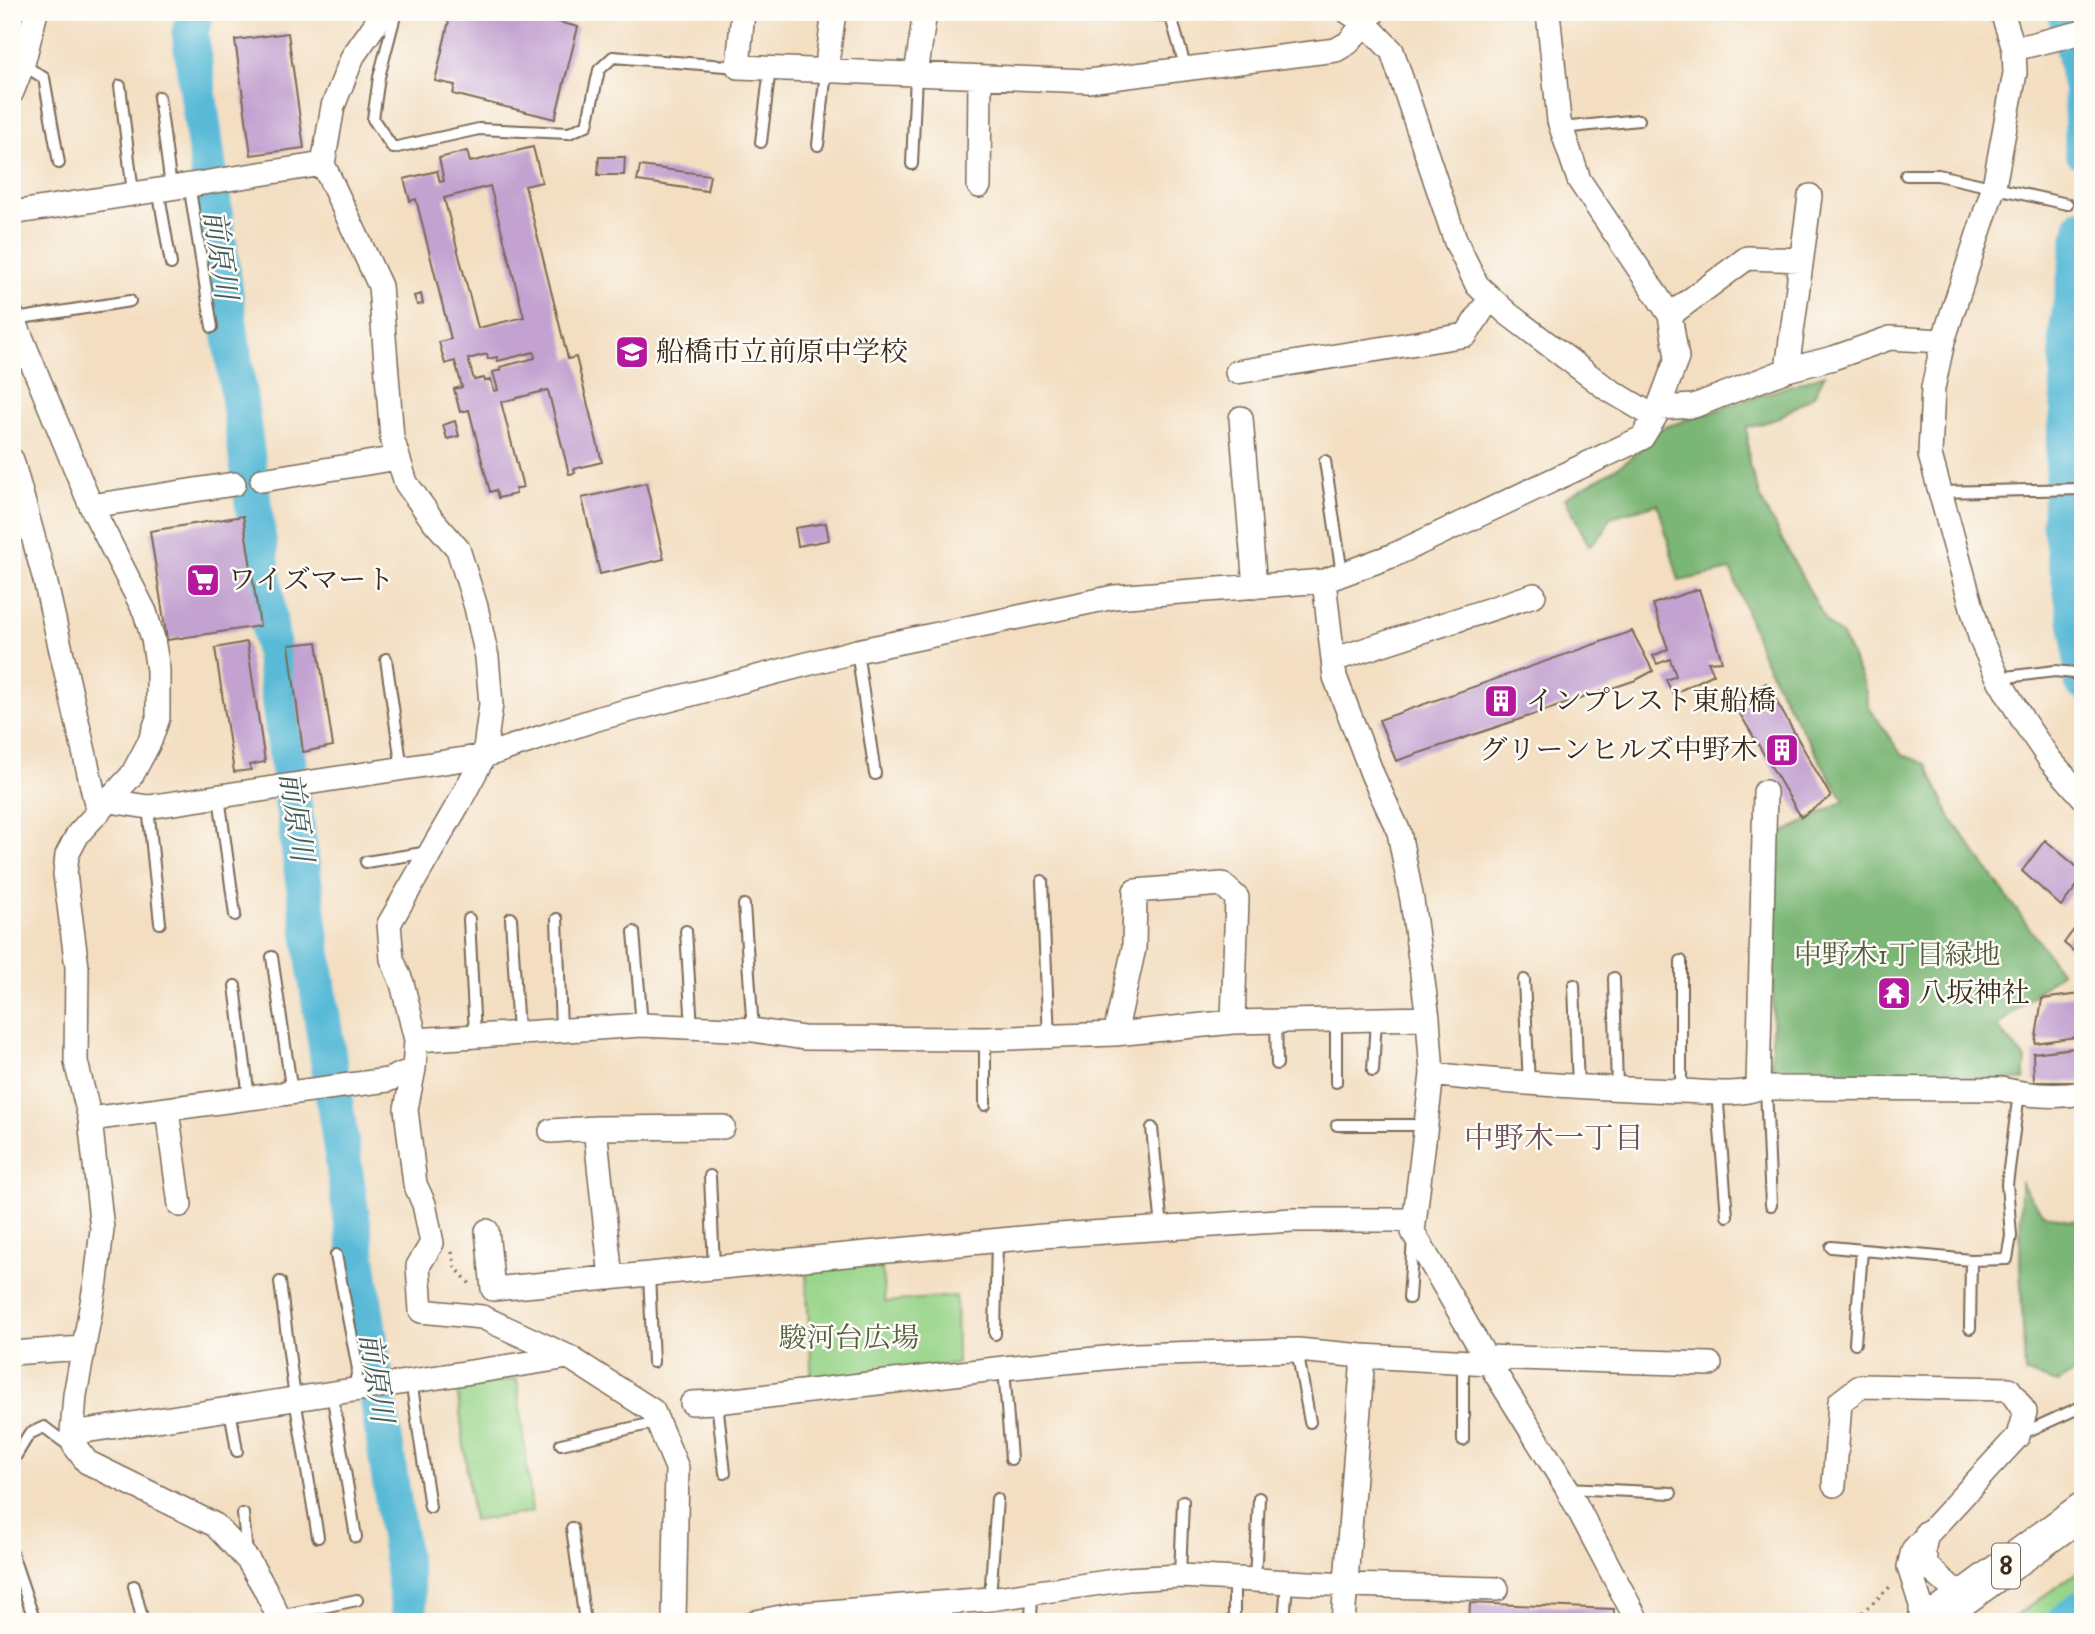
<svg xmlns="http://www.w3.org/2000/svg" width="2095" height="1634" font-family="'IM FELL DW Pica','Noto Serif JP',serif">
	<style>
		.green { fill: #98d489; stroke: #6a7f54; stroke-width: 2 }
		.forest { fill: #7ab675; stroke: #5a704a; stroke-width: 2 }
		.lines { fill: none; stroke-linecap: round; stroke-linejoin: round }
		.river { stroke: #58bad7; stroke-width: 37 }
		.building { fill: #c3a1d0; fill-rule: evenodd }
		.lane-casing { stroke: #7b6957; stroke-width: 14 }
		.street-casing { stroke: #7b6957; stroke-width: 26 }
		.primary-casing { stroke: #7b6957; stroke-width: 38 }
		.path { stroke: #7b6957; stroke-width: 3.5; stroke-dasharray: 2 5; stroke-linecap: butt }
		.lane { stroke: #fff; stroke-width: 10 }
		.street { stroke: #fff; stroke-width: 23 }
		.primary { stroke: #fff; stroke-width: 35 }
		.labels { text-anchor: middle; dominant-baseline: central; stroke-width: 5; stroke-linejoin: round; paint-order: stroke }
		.shield { fill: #fdfcf7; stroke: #75695f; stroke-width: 2 }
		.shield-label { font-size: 26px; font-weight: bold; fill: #3b2a1e }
		.poi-label { font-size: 28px; fill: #3b2a1e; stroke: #fdfcf7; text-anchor: start }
		.park-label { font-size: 28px; fill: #575d3e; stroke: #fdfcf7 }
		.water-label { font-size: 30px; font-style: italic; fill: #455c5f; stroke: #fdfcf7 }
		.neighbourhood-label { font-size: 30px; fill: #6b545c; stroke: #fdfcf7 }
	</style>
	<rect width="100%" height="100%" fill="#fdfcf7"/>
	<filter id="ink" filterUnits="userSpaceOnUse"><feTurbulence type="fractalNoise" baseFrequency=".0143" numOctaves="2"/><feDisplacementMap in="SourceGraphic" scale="14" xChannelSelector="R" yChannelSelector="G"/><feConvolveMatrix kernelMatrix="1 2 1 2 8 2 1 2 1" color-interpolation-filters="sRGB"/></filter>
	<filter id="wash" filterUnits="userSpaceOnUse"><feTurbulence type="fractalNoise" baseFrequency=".00686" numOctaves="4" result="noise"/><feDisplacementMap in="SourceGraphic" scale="28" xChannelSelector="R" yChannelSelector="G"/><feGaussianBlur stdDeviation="1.57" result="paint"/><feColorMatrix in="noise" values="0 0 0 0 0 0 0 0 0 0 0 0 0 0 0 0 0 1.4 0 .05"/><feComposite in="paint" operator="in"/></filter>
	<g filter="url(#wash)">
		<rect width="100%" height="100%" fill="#f3dec1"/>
		<path class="green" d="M881 1262 885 1302 956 1296 957 1364 812 1383 806 1271Z
			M517 1379 532 1512 473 1521 457 1387Z
			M2083 1568V1588L2038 1622H2007Z"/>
		<path class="forest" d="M1825 374 1814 395 1776 419 1747 428 1749 465 1764 506 1827 623 1842 636 1864 684 1869 707 1901 754 1926 764 1952 820 2061 972 1997 1026 2026 1060 2024 1080 1771 1076 1777 836 1844 801 1786 702 1763 657 1731 570 1679 581 1658 504 1610 517 1604 532 1589 546 1565 498C1597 478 1636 463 1656 430Z
			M2021 1183 2042 1213 2069 1221 2083 1220V1366L2058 1383 2025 1373 2020 1266Z"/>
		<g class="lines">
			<path class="river" d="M196 12 190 32 320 1003 411 1622
				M2066 12 2082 92 2083 151
				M2083 226 2067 333 2069 410 2065 438 2060 524 2080 638 2083 682
				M2064 1622 2083 1608"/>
		</g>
		<g id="blocks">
			<path class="building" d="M451 12H520L578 27 555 119 453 94 455 85 435 81Z
				M288 33 304 148 251 155 235 40Z
				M533 147 542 182 525 186 568 359 576 357 602 462 574 469 575 473 569 474 548 390 501 402 523 487 515 489 516 494 498 498 496 490 490 492 469 410 460 412 454 389 462 387 455 361 445 364 439 342 451 339 416 199 410 201 404 179 437 171 440 182 444 181 439 158 467 151 470 162ZM490 186 524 317 478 328 444 198ZM534 352 535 358 500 367 501 370 493 372 498 390 494 391 491 380 485 381 484 378 474 380 468 359 487 354 488 359 497 357 498 361Z
				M599 157H625L624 175H598Z
				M640 166 710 175 707 191 637 181Z
				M421 294 423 304 417 305 414 296Z
				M455 421 459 436 447 439 443 425Z
				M646 483 664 559 600 574 582 498Z
				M243 516 260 626 167 640 150 531Z
				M826 523 829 540 798 546 795 528Z
				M1699 589 1722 661 1708 662 1714 674 1673 694 1666 680 1676 676 1670 659 1657 664 1653 656 1668 649 1653 604Z
				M1632 631 1653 671 1636 680 1396 761 1379 720Z
				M247 642 265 762 249 765 251 770 234 772 215 648Z
				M317 642 333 746 303 752 289 645Z
				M1766 683 1831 797 1801 817 1733 702Z
				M2045 840 2083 872V878L2061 906 2022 871Z
				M2081 920 2083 921V959L2064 943Z
				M2080 994 2083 1036 2035 1043 2042 999Z
				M2083 1047V1082H2034L2033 1053Z
				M1470 1603 1614 1609 1613 1622H1469Z"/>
		</g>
	</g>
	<g filter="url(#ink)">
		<use href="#blocks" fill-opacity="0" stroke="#7b6957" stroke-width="2"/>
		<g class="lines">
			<g class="lane-casing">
				<path id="lane" d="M396 12 379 77 373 119 393 148 479 129 569 133 587 125 599 70 613 57 738 67
					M1140 12 1171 17 1186 69
					M22 64 44 78 59 163
					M120 86 133 193
					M159 97 171 187
					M1562 128 1639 120
					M761 142 770 68
					M818 145 826 71
					M912 164 916 75
					M1906 175H1938L2067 204
					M189 184 212 327
					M158 189 171 264
					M15 319 130 301
					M1325 461 1342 574
					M1939 492 2083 489
					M857 651 875 774
					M386 659 402 769
					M1998 678 2055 671 2083 674
					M219 796 235 915
					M148 807 160 923
					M366 862 429 852
					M1042 881 1049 1038
					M744 905 753 1030
					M511 918 518 1032
					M469 919 475 1035
					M557 919 561 1029
					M686 931 692 1028
					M634 932 642 1025
					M272 957 292 1093
					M1681 961V1091
					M1614 978 1617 1089
					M1524 980 1529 1085
					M1574 985 1578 1087
					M235 986 249 1098
					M1336 1020V1082
					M1276 1021 1277 1064
					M985 1039V1105
					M1373 1071 1376 1019
					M1766 1088 1771 1205
					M1717 1092 1727 1216
					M1337 1125H1426
					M1152 1128 1162 1228
					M710 1176 714 1268
					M1831 1247 1971 1260 2007 1259 2011 1236 2007 1184 2019 1093
					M336 1255 358 1369 354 1388
					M649 1274 653 1362
					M280 1282 295 1399 318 1537
					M1409 1298 1413 1238
					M1970 1328 1971 1260
					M995 1334 997 1240
					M1855 1343 1862 1250
					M1297 1350 1310 1422
					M1004 1368 1011 1459
					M411 1380 430 1507
					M332 1393 356 1537
					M717 1402 725 1473
					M230 1409 237 1451
					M2021 1434 2083 1406
					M1463 1440V1361
					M561 1444 658 1422
					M12 1462 29 1434 44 1427 64 1442 74 1445
					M1568 1488 1671 1493
					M243 1514 247 1553
					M572 1528 585 1622
					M12 1554 35 1622
					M1180 1576 1183 1501
					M1234 1579V1622
					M1255 1580 1259 1498
					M134 1586 143 1622
					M990 1599 997 1499
					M279 1616 357 1600
					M1031 1622 1032 1593
					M1284 1622 1287 1582"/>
			</g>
			<g class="street-casing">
				<path id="street" d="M743 12 738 67 1088 81 1336 50 1348 43 1374 12
					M1348 12 1366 24 1392 51 1456 242 1477 285 1507 313 1606 388 1655 417
					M2002 12 2014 49
					M2083 32 2014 49 2015 73 1994 186 1943 341 1933 388 1930 455 1981 640 1998 678 2024 722 2050 760 2083 797
					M826 71 834 12
					M916 75 925 12
					M12 92 23 64 36 12
					M323 164 380 286 392 438 406 483 431 518 458 549 476 607 487 657 491 704 484 756 460 801 389 924 392 959 402 983 416 1040 414 1069 406 1109 415 1184 424 1204 432 1243 418 1266 421 1311 482 1317 569 1357 653 1411 677 1468 674 1622
					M979 186 980 77
					M12 213 323 164 333 106 353 56 384 12
					M12 315 91 506 145 612 153 639 158 670V718L150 741 132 775 78 834 67 855 65 874 77 967 76 1062 90 1119 102 1229 96 1281 75 1395 72 1433 74 1445 87 1462 215 1525 248 1560 264 1587 281 1622
					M1670 315 1747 258 1801 260
					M1787 370 1810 196
					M1237 372 1466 335 1490 298
					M1659 408 1694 406 1787 370 1833 358 1890 338 1943 341
					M1241 418 1255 587
					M12 460 45 580 98 813
					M262 480 398 458
					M91 506 234 484
					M1324 581 1335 677 1373 776 1399 832 1412 900 1428 1018 1432 1074 1413 1232 1489 1363 1567 1488 1638 1622
					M1333 660 1534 595
					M110 801 148 807 484 756 600 718 857 651 1114 597 1324 581 1394 555 1642 438 1655 417 1677 358 1670 315 1579 180 1559 121 1548 12
					M1115 1034 1233 1022 1428 1018
					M416 1040 642 1025 753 1030 804 1038 985 1039 1115 1034 1134 948 1135 891 1222 884 1237 898 1233 1022
					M1432 1074C1514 1084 1596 1088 1678 1091 1701 1091 1738 1097 1758 1088L2001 1089C2027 1095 2056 1098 2083 1093
					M1758 1088 1765 792
					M167 1110 180 1205
					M90 1119 388 1080 414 1069
					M551 1131 595 1128
					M487 1231 493 1289 1043 1236 1293 1220H1414
					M611 1278 595 1128 723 1127
					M12 1353 82 1348
					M1485 1357 1710 1364
					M692 1403 717 1402 1004 1368 1135 1355 1297 1350 1363 1356 1489 1363
					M72 1433 569 1357
					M1834 1485 1840 1402 1861 1386 2009 1389 2025 1412 2018 1436 1913 1550 1909 1567 1921 1605V1622
					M1927 1532 1923 1552 1928 1567 1953 1589 1973 1591
					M756 1622 791 1615 990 1599 1128 1579 1180 1576 1347 1585 1497 1589
					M1343 1622 1363 1356"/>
			</g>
			<g class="primary-casing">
				<path id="primary" d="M1930 1622 2083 1510"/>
			</g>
			<path class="path" d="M452 1252 455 1267 470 1284
				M1852 1622 1892 1585"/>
			<use href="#lane" class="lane"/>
			<use href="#street" class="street"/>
			<use href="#primary" class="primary"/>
		</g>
	</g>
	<defs>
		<g id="school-square" transform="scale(1.75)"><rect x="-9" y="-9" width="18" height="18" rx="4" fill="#b5179e" stroke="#fdfcf7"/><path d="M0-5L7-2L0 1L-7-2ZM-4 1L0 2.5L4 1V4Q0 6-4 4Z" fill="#fff"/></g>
		<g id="supermarket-square" transform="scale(1.75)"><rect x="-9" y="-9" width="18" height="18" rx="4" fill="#b5179e" stroke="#fdfcf7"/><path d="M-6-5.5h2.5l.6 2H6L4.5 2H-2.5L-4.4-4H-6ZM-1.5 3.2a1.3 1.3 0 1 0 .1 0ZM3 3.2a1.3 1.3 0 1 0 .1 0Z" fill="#fff"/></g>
		<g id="building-square" transform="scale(1.75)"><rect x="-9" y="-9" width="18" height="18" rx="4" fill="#b5179e" stroke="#fdfcf7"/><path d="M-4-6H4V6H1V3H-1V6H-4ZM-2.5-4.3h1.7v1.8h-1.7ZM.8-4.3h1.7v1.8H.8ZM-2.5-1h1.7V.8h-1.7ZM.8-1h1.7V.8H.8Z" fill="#fff"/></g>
		<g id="temple-square" transform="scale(1.75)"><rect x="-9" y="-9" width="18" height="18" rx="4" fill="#b5179e" stroke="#fdfcf7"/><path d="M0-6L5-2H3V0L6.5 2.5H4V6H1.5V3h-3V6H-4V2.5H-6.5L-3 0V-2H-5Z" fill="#fff"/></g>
	</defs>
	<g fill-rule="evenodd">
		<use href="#school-square" x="632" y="352"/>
		<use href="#supermarket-square" x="203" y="580"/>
		<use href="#building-square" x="1501" y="701"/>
		<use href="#building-square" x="1782" y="750"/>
		<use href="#temple-square" x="1894" y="993"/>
	</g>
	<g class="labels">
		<rect class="shield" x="1992" y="1543.5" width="28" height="45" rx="5"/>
		<g class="shield-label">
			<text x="2006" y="1566">8</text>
		</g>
		<g class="poi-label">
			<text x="656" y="352">船橋市立前原中学校</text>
			<text x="228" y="580">ワイズマート</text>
			<text x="1526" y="701">インプレスト東船橋</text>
			<text x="1758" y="750" text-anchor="end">グリーンヒルズ中野木</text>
			<text x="1918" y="993">八坂神社</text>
		</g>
		<g class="park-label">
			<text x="1897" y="955">中野木1丁目緑地</text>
			<text x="849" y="1338">駿河台広場</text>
		</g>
		<g class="water-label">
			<text transform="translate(219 255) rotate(82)">前原川</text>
			<text transform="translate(295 817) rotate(82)">前原川</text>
			<text transform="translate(375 1378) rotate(82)">前原川</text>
		</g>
		<g class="neighbourhood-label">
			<text x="1554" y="1139">中野木一丁目</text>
		</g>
	</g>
	<rect width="2095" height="1634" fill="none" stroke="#fdfcf7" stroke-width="42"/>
</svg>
